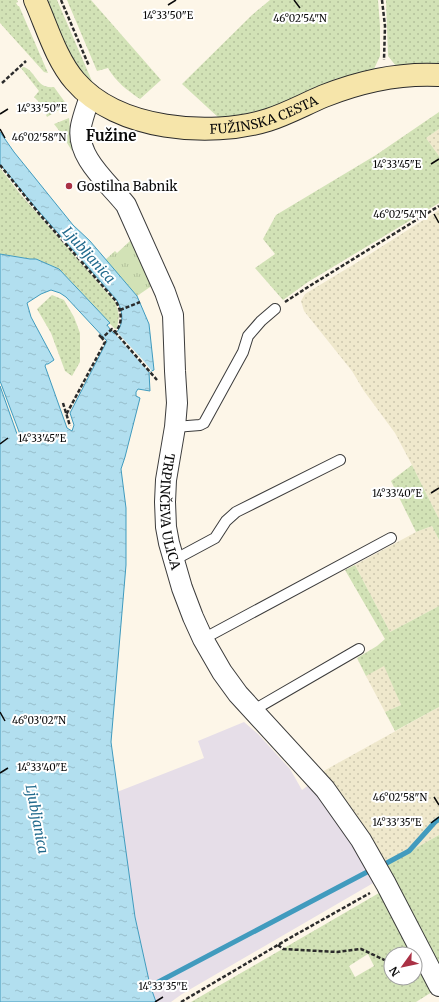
<svg xmlns="http://www.w3.org/2000/svg" width="439" height="1002" font-family="Merriweather,serif">
	<style>
		.industrial { fill: #e6dee8 }
		.farmland { fill: url(#farmland-dots) }
		.grass { fill: url(#grass-dots); fill-rule: evenodd }
		.park { fill: url(#park-tufts) }
		.water { fill: url(#water-ripples); stroke: #419bbe; fill-rule: evenodd }
		.pier { fill: #fdf6e8 }
		.lines { fill: none; stroke-linecap: round; stroke-linejoin: round }
		.stream { stroke: #419bbe; stroke-width: 5 }
		.lane-casing { stroke: #3c3c3c; stroke-width: 12 }
		.street-casing { stroke: #3c3c3c; stroke-width: 22 }
		.secondary-casing { stroke: #2b2b2b; stroke-width: 24 }
		.path { stroke: #2b2b2b; stroke-width: 2.5; stroke-dasharray: 4 2; stroke-linecap: butt }
		.lane { stroke: #fff; stroke-width: 10 }
		.street { stroke: #fff; stroke-width: 20 }
		.secondary { stroke: #f6e5aa; stroke-width: 22 }
		.ticks { fill: none; stroke: #090909; stroke-width: 1.5 }
		.poi-dot { fill: #aa3145; stroke: #fff; stroke-width: 1.5 }
		.labels { text-anchor: middle; dominant-baseline: central; stroke-width: 4; stroke-linejoin: round; paint-order: stroke }
		.street-label { font-size: 13px; fill: #090909; stroke: #fff }
		.poi-label { font-size: 13px; fill: #090909; stroke: #fff; text-anchor: start }
		.water-label { font-size: 14px; font-style: italic; fill: #216a8d; stroke: #fff }
		.quarter-label { font-size: 15px; font-weight: bold; fill: #090909; stroke: #fff }
		.ticks-label { font-size: 10px; text-anchor: middle; fill: #090909; stroke: #fff; stroke-width: 4; stroke-linejoin: round; paint-order: stroke }
	</style>
	<defs>
		<pattern id="farmland-dots" width="8" height="8" patternUnits="userSpaceOnUse"><rect width="8" height="8" fill="#efe8cc"/><path d="M2 2h.1M6 6h.1" fill="none" stroke="#ccc6ae" stroke-width="1.8" stroke-linecap="round"/></pattern>
		<pattern id="grass-dots" width="8" height="8" patternUnits="userSpaceOnUse"><rect width="8" height="8" fill="#d2e2b6"/><path d="M2 2h.1M6 6h.1" fill="none" stroke="#b3c19b" stroke-width="1.8" stroke-linecap="round"/></pattern>
		<pattern id="park-tufts" width="24" height="20" patternUnits="userSpaceOnUse"><rect width="24" height="20" fill="#d2e2b6"/><path d="M3 7l-1-3M5 7V3M7 7l1-3M15 17l-1-3M17 17v-4M19 17l1-3" fill="none" stroke="#b3c19b"/></pattern>
		<pattern id="water-ripples" width="26" height="14" patternUnits="userSpaceOnUse"><rect width="26" height="14" fill="#b2dfef"/><path d="M2 4q2-2 4 0t4 0M15 11q2-2 4 0t4 0" fill="none" stroke="#98becc"/></pattern>
	</defs>
	<rect width="100%" height="100%" fill="#fdf6e8"/>
	<path class="industrial" d="M244 722 258 734 290 769 302 790 310 784 345 831 375 882 182 994 171 1002H156L150 985 135 917 117 792 204 758 198 741Z"/>
	<path class="farmland" d="M439 129V156L426 138Z
		M439 210V519L412 465 395 433 364 391 352 371 304 311 301 301 305 294 356 263Z
		M432 526 439 540V606L390 632 355 565 416 532Z
		M384 665 401 705 385 712 366 676Z
		M439 707V835L385 865 320 773Z"/>
	<path class="grass" d="M0 0H17L18 2 16 3 18 6H19L48 73 44 72 0 23Z
		M49 0H57L95 88 74 65 46 3Z
		M67 0H91L161 80 140 99C127 90 116 82 108 68L97 71Z
		M270 0H378L380 26V56L374 69 335 79 286 102 266 109 239 115 219 118 182 84 252 15Z
		M386 0H439V64L396 66 388 56Z
		M24 67C37 72 36 89 54 87L67 105 47 117 46 115 49 112 34 97 39 91 21 68Z
		M439 112V129L426 138 439 156V203L308 282 283 300 255 268 275 254 263 239 276 215 376 155Z
		M69 118 72 151 61 133 54 124Z
		M0 168 21 195 116 303 119 316 117 328 115 329 59 269 36 259H30L0 254Z
		M52 295 64 300 74 317 80 333V362L72 376 65 371 51 333 37 309Z
		M412 465 439 519V540L432 526 416 532 391 481Z
		M355 565 390 632 439 606V707L395 731 385 712 401 705 384 666 366 676 357 658 377 646 385 639 345 570Z
		M439 835V968L385 865Z
		M379 893 385 898 413 954H391V978H415V958L432 992 416 1002H191ZM368 954 374 966 355 977 349 966Z"/>
	<path class="park" d="M131 240 153 285 137 296 105 260 115 251 117 253Z"/>
	<path class="water" d="M0 132 14 152 73 225 90 241 137 296 149 324 154 370 149 372 150 391 138 389 136 392V396L140 398 125 457 121 469 126 508V565L111 742 135 917 150 985 156 1002H0V386L17 434 19 438 21 437 0 381V254L30 259H36L59 269 110 323 107 325 113 333 115 334C125 324 123 310 116 299L36 208 0 164ZM51 290 60 293 66 297 107 341 70 413 74 425 72 431 67 428 45 366 46 364H48L54 360 31 317 27 303 41 294Z"/>
	<path class="pier" d="M117 332 142 359 152 371 149 372 115 334Z"/>
	<g class="lines">
		<path class="stream" d="M383 865 409 851 435 822 439 819
			M145 989 369 871"/>
		<g class="lane-casing">
			<path id="lane" d="M175 427 200 425 204 423 243 352 248 336 261 321 275 309
				M174 560 215 538 226 521 236 512 340 460
				M203 639 391 538
				M252 711 359 649"/>
		</g>
		<g class="street-casing">
			<g id="street">
				<path id="s1" d="M90 96C87 106 83 116 81 126 75 157 109 183 126 205L165 292 173 315 175 371 177 403 175 427 166 480 165 502 166 527 169 543 182 588 193 617 203 639 222 672 238 694 325 789 361 840 386 884 439 986"/>
			</g>
		</g>
		<g class="secondary-casing">
			<g id="secondary">
				<path id="s2" d="M35 0C47 27 56 59 75 81 117 130 210 138 268 120 287 114 305 104 324 96 359 82 400 73 439 75"/>
			</g>
		</g>
		<path class="path" d="M61 0 89 66
			M382 0 385 26 384 60
			M2 83 26 61
			M0 165 41 216 115 300C121 309 124 323 115 332L112 329 102 338 105 342 66 415
			M285 302 308 287 439 206
			M120 310 140 302
			M115 332 157 380
			M99 335 102 338
			M63 403 70 426
			M278 945 283 949 337 952 361 949 391 963
			M181 1002 288 939 370 893"/>
		<use href="#lane" class="lane"/>
		<use href="#street" class="street"/>
		<use href="#secondary" class="secondary"/>
	</g>
	<path class="ticks" d="M294 0 300 8M168 5 176 0M0 114 8 109M0 129 5 138M431 164 439 159M434 214 439 223M0 444 8 438M431 493 439 488M0 712 5 721M0 773 8 768M434 797 439 805M431 823 439 817M155 1002 163 997"/>
	<circle class="poi-dot" cx="69" cy="186" r="4"/>
	<g class="labels">
		<g class="street-label">
			<text stroke="none"><textPath href="#s2" startOffset="294">FUŽINSKA CESTA</textPath></text>
			<text stroke="none"><textPath href="#s1" startOffset="443">TRPINČEVA ULICA</textPath></text>
		</g>
		<g class="poi-label">
			<text x="77" y="186">Gostilna Babnik</text>
		</g>
		<g class="water-label">
			<text transform="translate(89 255) rotate(48)">Ljubljanica</text>
			<text transform="translate(37 819) rotate(79)">Ljubljanica</text>
		</g>
		<g class="quarter-label">
			<text x="111" y="135">Fužine</text>
		</g>
	</g>
	<g class="ticks-label">
		<text x="168" y="19">14°33'50"E</text>
		<text x="300" y="22">46°02'54"N</text>
		<text x="42" y="112">14°33'50"E</text>
		<text x="39" y="141">46°02'58"N</text>
		<text x="397" y="168">14°33'45"E</text>
		<text x="400" y="218">46°02'54"N</text>
		<text x="42" y="442">14°33'45"E</text>
		<text x="397" y="497">14°33'40"E</text>
		<text x="39" y="724">46°03'02"N</text>
		<text x="42" y="771">14°33'40"E</text>
		<text x="400" y="801">46°02'58"N</text>
		<text x="397" y="826">14°33'35"E</text>
		<text x="163" y="990">14°33'35"E</text>
	</g>
	<g transform="translate(403 966) rotate(237)"><circle r="19" fill="#ffffff" stroke="#9d9d9d"/>
	<path d="M0-3L7 15L0 10L-7 15Z" fill="#aa3145"/>
	<text y="-6" font-size="11" font-weight="bold" text-anchor="middle" fill="#090909">N</text>
	</g>
</svg>
